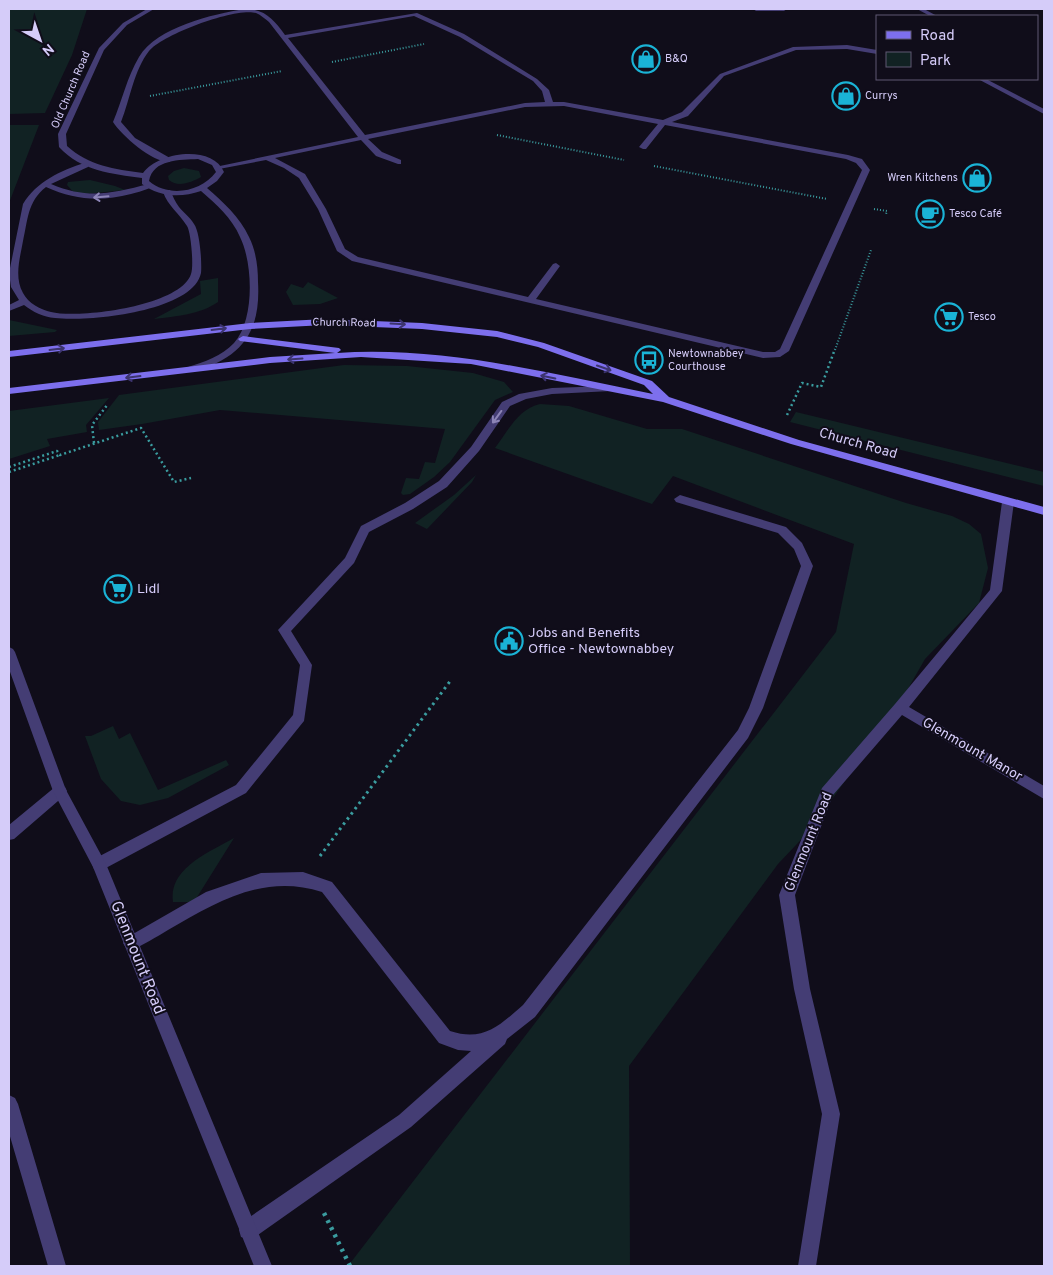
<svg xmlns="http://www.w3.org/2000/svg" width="1053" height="1275" font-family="Overpass,sans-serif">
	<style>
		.green { fill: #112223 }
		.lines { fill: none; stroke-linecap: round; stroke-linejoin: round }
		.path-far3 { stroke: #3a9c9f; stroke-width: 2; stroke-dasharray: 1 2; stroke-linecap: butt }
		.path-far2 { stroke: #3a9c9f; stroke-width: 2.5; stroke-dasharray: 2 3; stroke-linecap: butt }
		.path-far1 { stroke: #3a9c9f; stroke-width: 3; stroke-dasharray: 2.5 4; stroke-linecap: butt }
		.path { stroke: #3a9c9f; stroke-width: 4.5; stroke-dasharray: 3 5; stroke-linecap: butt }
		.lane { fill: #443d74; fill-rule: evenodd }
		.street { fill: #443d74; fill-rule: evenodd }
		.secondary { fill: #7d6fed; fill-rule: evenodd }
		.oneway { stroke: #8c84b6 }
		.oneway2 { stroke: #3c346e }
		.labels { text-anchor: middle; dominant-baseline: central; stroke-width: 4; stroke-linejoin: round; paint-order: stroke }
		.far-poi-label { font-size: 11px; fill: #d5ccf9; stroke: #100d1a; text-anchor: start }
		.far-street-label { font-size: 11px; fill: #d5ccf9; stroke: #100d1a }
		.street-label { font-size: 14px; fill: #d5ccf9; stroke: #100d1a }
		.poi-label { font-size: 14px; fill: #d5ccf9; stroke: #100d1a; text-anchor: start }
		.near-street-label { font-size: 16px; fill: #d5ccf9; stroke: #100d1a }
	</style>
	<rect width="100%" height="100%" fill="#100d1a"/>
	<path class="green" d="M9 9H87L72 55 45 113 9 114Z
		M9 125H39L9 203Z
		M184 168 199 171 201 177C192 182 178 188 169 180L168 176 174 171Z
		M90 180 115 186 125 190 76 195 67 185 68 182Z
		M218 278V302C199 315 177 316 154 319L201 294 200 281Z
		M308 282 338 298 320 304 293 305 286 292 291 284 303 288Z
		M9 320 57 330 55 332 9 336Z
		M344 365 407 366 473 373 504 382 513 392 495 400 450 462 434 477 410 494 403 495 401 493 406 478 419 479 425 462 435 463 445 429 220 410 142 424 99 430 98 422 119 395Z
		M109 398 86 425 87 432 47 439 50 446 9 459V411Z
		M540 404 569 406 647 429H682L906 503 952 516 969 524 981 534 988 568 979 603 925 659 905 694 813 827 778 864 629 1066 630 1266H348L836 632 854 544 673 476 652 504 495 448C508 431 518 409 540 404Z
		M796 412 1044 472V486L790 422Z
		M476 475 472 482 427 529 415 523 454 495Z
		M113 726 119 739 130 733 158 790 226 760 229 765 168 798 140 805 121 801 101 779 85 736H91Z
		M234 838 194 902H173C168 868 210 852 234 838Z"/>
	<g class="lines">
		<path class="path-far3" d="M332 62 424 44
			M150 96 282 71
			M497 135 624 160
			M654 166 827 199
			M874 209 887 211 886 214
			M835 350 871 250"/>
		<path class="path-far2" d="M787 415 802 383 821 387 835 349
			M94 443 92 425 108 404
			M9 467 57 451 60 455 141 428 174 482 191 478
			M9 472 60 455"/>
		<path class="path-far1" d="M320 856 451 680"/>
		<path class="path" d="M324 1213 350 1266"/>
		<path class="lane" d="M245 9C265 9 274 20 285 35L417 13 464 34 537 79 549 90 553 102H564L663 120 682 112 720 74 793 47 847 45 877 50V54L847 49 796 50 724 76 688 116 672 122 848 155 862 159 870 170 789 351 780 357 763 358 352 261 337 251 318 209 299 178 284 168 266 160 219 169 215 167 358 137 269 22C265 19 261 15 256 13 236 7 163 34 149 51 134 70 130 99 121 122L135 138 170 158V162C153 163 122 136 113 122 122 101 127 77 139 57 157 27 213 14 245 9ZM414 16 460 37 533 81 542 91 545 102 525 103 365 135 288 38ZM564 106 658 124 639 147 643 149H646L665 125 846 159 856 163 862 170 780 349 775 352H763L536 299 560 266 556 263 553 264 528 297 358 257 345 249 326 209 305 174 275 158 361 140 376 156 398 164H401V160L382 152 368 139 525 107Z
			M978 79H986L1044 109V114Z
			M85 163H88V167L51 184C89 200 112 193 149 184L153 186C147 190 138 192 131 194 100 202 75 200 46 187 27 202 28 220 23 241 20 258 14 277 23 293 28 303 41 310 51 312 79 319 181 306 191 274 194 267 191 232 187 226 179 213 168 206 163 192L167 190H170C173 196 175 202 179 207 184 213 190 217 194 224 200 232 202 263 201 273 193 312 87 322 55 318 43 317 33 312 24 305L9 311V305L19 300 11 287 9 273 23 204C36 182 61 170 85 163Z
			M607 386 612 389 611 391 552 394 526 399 510 406 479 451 447 487 413 509 369 532 354 563 291 631 312 665 304 721 246 793 104 869 99 871 94 869 92 864 94 859 236 785 293 715 300 665 278 630 345 558 361 526 405 503 439 481 471 447 502 402 519 394 552 388Z
			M680 495 786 527 802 543 813 566 763 708 748 738 535 1017 507 1039 505 1044 411 1127 255 1237 248 1239 241 1237 239 1230 241 1223 399 1115 471 1051 458 1050 439 1043 322 892C264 873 217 902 168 930 156 937 144 945 131 950L126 948 123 943 126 938 206 892 261 873 303 872 332 882 450 1031C483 1042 499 1026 523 1005L738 730 749 708 801 566 794 549 778 533 676 502 674 499Z
			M60 785 65 787 67 791 65 795 14 839 9 840V825L55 787Z
			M9 1095 15 1098 18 1104 66 1266H48L9 1133Z"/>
		<path class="street" d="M147 9H154L127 25 104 50 66 134 67 146C89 166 114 169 143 173 158 152 212 144 224 172L217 181 207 188C223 202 240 217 249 237 256 251 258 267 258 282 261 333 241 359 191 372L186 369 188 367C204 362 222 356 234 343 255 320 253 263 240 237 232 218 216 204 201 191 181 198 159 197 142 184V178C112 174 81 171 59 147L58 134 99 48 123 23ZM198 159 212 165 216 172C201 192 169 198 149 181 153 159 180 160 198 159Z
			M753 9H787L784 11H756Z
			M917 9H924L937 16H930Z
			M1008 498 1014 502 1002 591 909 707 1044 786V799L902 715 833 795 795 895 810 989 840 1114 816 1266H798L822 1114 794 989 779 895 822 788 895 704 990 590 1002 502Z
			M9 647 13 649 15 652 66 790 106 864 272 1266H254L93 867 53 791 9 669Z"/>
		<path class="secondary" d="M325 319 422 323 497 331 544 343 652 381 669 397 799 440 1044 507V515L791 444 663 402 471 364 361 357 270 363 9 394V388L270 357 335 353 240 341 238 339 243 336 339 348 341 350 337 353C443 346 549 373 653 394L644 385 538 347 497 337 422 329 325 325 250 329 9 357V351L250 323Z"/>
	</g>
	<defs><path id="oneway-shaft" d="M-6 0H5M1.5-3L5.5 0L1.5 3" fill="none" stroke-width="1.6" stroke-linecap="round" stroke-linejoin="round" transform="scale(1.25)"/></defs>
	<g class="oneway">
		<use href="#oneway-shaft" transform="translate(101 197) rotate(175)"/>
		<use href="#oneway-shaft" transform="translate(497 417) rotate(126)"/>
	</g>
	<g class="oneway2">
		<use href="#oneway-shaft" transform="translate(398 324) rotate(3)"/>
		<use href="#oneway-shaft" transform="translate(219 329) rotate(-7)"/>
		<use href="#oneway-shaft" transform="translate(57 349) rotate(-7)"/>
		<use href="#oneway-shaft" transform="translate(295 359) rotate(176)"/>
		<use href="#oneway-shaft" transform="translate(604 368) rotate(19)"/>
		<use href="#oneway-shaft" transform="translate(133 377) rotate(173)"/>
		<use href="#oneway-shaft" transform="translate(548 377) rotate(-168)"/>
	</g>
	<defs>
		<g id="shop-ring" transform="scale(1.4375)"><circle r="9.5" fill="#100d1a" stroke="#1ab3d6" stroke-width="1.5"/><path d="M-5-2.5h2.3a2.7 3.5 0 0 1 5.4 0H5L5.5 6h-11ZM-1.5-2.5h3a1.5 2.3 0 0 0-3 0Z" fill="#1ab3d6"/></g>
		<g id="cafe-ring" transform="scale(1.4375)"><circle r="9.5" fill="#100d1a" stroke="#1ab3d6" stroke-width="1.5"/><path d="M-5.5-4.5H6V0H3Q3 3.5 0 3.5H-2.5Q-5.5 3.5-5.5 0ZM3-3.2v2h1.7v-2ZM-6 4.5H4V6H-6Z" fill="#1ab3d6"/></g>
		<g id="supermarket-ring" transform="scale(1.4375)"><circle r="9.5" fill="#100d1a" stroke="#1ab3d6" stroke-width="1.5"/><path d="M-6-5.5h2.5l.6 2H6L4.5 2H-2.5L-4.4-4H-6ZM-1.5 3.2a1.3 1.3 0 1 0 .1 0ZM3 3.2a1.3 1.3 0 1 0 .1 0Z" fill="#1ab3d6"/></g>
		<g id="bus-ring" transform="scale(1.4375)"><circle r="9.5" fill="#100d1a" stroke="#1ab3d6" stroke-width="1.5"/><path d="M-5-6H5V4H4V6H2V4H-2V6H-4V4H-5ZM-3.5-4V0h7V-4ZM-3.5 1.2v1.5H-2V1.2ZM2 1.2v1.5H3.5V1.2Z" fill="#1ab3d6"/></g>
		<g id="civic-ring" transform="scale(1.4375)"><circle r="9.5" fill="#100d1a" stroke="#1ab3d6" stroke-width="1.5"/><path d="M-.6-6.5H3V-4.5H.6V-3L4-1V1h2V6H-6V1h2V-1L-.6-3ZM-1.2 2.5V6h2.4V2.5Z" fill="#1ab3d6"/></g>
	</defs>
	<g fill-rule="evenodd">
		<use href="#shop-ring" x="646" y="59"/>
		<use href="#shop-ring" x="846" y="96"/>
		<use href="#shop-ring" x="977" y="178"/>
		<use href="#cafe-ring" x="930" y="214"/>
		<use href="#supermarket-ring" x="949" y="317"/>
		<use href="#bus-ring" x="649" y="360"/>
		<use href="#supermarket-ring" x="118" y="589"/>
		<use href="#civic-ring" x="509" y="641"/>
	</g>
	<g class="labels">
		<g class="far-poi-label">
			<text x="665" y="59">B&amp;Q</text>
			<text x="865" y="96">Currys</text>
			<text x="958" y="178" text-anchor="end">Wren Kitchens</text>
			<text x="949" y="214">Tesco Café</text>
			<text x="968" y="317">Tesco</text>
			<text x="668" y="354">Newtownabbey<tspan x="668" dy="13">Courthouse</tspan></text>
		</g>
		<g class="far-street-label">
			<text transform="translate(71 90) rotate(-67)">Old Church Road</text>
			<text transform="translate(344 323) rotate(1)">Church Road</text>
		</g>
		<g class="street-label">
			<text transform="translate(858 444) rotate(16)">Church Road</text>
			<text transform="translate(972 750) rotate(30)">Glenmount Manor</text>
			<text transform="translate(809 842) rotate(-68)">Glenmount Road</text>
		</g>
		<g class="poi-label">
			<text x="137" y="589">Lidl</text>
			<text x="528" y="633">Jobs and Benefits<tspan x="528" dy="16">Office - Newtownabbey</tspan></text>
		</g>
		<g class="near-street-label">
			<text transform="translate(137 958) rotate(68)">Glenmount Road</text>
		</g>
	</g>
	<rect width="1053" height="1275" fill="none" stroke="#d5ccf9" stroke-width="20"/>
	<rect x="876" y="15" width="162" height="65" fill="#100d1a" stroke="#5f5973"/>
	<rect x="886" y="31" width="25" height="8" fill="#7d6fed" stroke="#5f5973"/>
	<text x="920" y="40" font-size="15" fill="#d5ccf9">Road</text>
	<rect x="886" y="52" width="25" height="15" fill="#112223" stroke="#5f5973"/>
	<text x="920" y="65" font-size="15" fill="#d5ccf9">Park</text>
	<g transform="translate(40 40) rotate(140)" stroke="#100d1a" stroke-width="4" paint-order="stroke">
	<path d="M0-4L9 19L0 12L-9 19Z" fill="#d5ccf9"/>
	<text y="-8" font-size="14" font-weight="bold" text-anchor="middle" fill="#d5ccf9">N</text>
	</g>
</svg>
